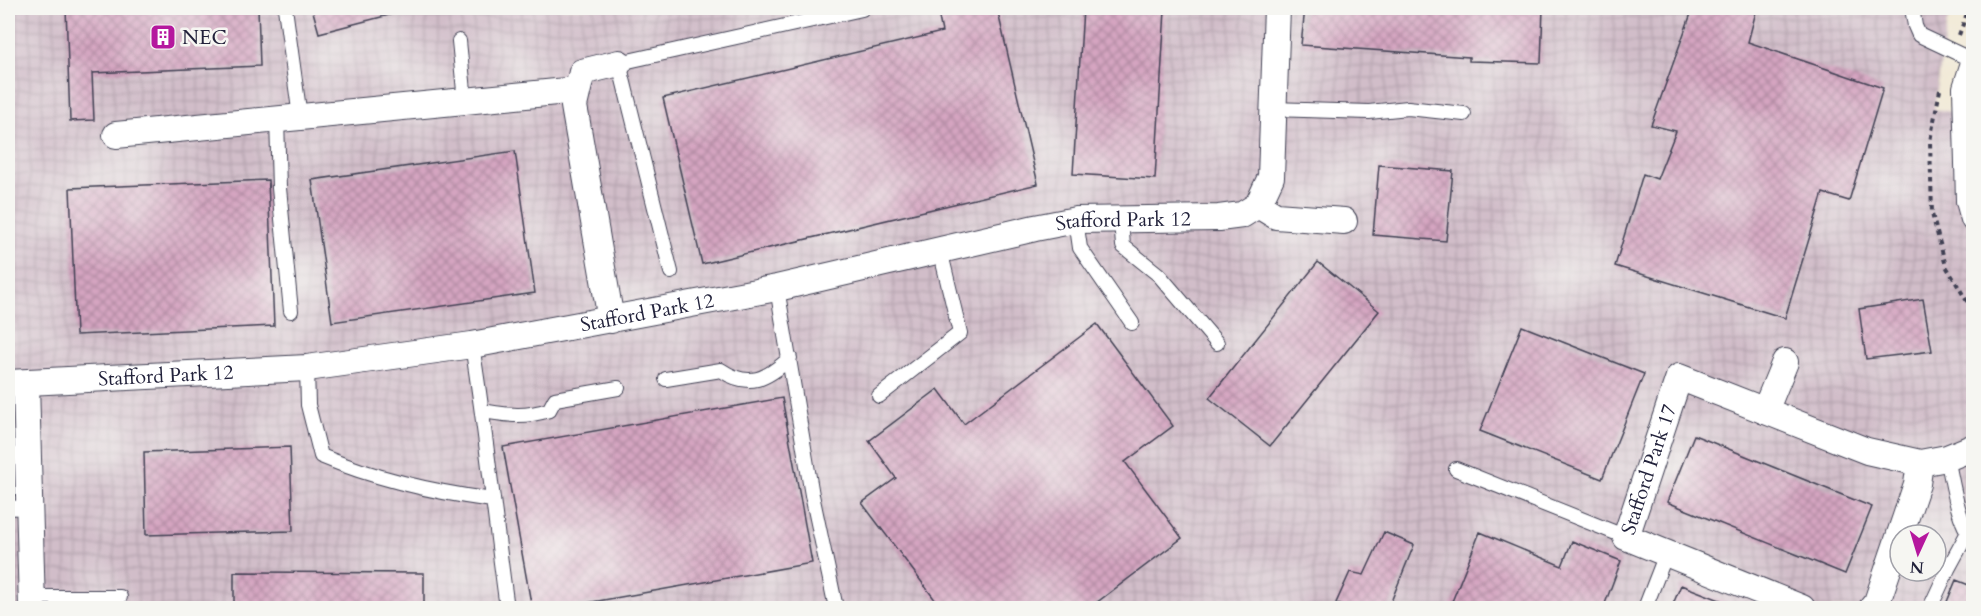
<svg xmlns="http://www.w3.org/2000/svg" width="1981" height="616" font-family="Cardo,serif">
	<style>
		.industrial { fill: url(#industrial-grid); fill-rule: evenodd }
		.building { fill: url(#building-cross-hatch) }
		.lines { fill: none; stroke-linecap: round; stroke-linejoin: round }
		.service-casing { stroke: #414053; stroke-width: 16 }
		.minor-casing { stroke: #414053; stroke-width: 28 }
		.path { stroke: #414053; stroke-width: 4; stroke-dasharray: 4.5 4.5; stroke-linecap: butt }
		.service { stroke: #fff; stroke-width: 14 }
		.minor { stroke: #fff; stroke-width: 26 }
		.labels { text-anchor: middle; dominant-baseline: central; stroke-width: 5; stroke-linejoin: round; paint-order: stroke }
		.poi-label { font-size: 20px; fill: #22223b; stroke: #f6f6f2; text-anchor: start }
		.street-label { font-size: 20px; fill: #22223b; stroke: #f6f6f2 }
	</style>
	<defs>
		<pattern id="industrial-grid" width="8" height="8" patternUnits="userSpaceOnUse" patternTransform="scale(1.5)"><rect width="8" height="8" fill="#d1bdc9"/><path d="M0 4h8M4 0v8" fill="none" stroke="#b3a2ae"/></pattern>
		<pattern id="building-cross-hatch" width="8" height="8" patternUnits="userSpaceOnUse" patternTransform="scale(1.5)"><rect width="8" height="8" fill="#d5a5c1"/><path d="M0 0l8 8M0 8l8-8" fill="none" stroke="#ac869e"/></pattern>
	</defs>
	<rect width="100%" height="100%" fill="#f6f6f2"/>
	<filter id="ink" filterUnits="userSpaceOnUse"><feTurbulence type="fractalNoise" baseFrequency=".0167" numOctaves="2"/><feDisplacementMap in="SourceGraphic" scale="12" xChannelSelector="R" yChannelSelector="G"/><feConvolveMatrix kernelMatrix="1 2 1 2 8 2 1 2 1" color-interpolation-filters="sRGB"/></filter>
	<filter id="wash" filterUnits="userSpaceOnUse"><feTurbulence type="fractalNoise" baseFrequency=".008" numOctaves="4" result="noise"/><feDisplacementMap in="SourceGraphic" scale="24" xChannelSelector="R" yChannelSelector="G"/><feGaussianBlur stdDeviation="1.35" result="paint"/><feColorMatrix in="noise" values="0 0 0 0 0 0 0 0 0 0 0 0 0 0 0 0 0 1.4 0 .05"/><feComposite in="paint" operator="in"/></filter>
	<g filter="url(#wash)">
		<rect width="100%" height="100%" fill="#f2ead8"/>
		<path class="industrial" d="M8 8H1956L1947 22 1934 109 1973 116V608H8ZM1900 535H1936V571H1900Z"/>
		<g id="blocks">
			<path class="building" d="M66 8H258L260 66 92 73 94 120 70 121Z
				M312 8H392L393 14 319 33Z
				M937 8H997L1038 184 702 264 663 98 942 32Z
				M1083 8 1165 10 1155 179 1073 174Z
				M1305 8H1543L1541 63 1469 61V57L1301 45Z
				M1693 8H1757L1748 42 1883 88 1849 201 1823 193 1785 318 1615 266 1643 174 1657 179 1676 131 1651 125Z
				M515 151 535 293 332 322 312 180Z
				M1379 165 1453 171 1446 241 1373 235Z
				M268 180 274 326 76 335 70 188Z
				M1318 262 1379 311 1270 446 1209 398Z
				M1923 299 1932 351 1866 359 1859 309Z
				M1097 324 1173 426 1125 462 1182 538 1088 609H942L862 503 896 478 869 441 938 389 964 424Z
				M1522 326 1644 374 1602 479 1480 431Z
				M782 398 812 563 553 609H532L503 447Z
				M1694 435 1872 507 1845 574 1667 502Z
				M290 447 293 531 146 535 144 452Z
				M1384 532 1414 545 1388 609H1348L1336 603 1350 572 1364 575Z
				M1480 532 1562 566 1572 541 1621 561 1603 609H1449Z
				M234 572 424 573V609H234Z
				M1956 580 1974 587V609H1944Z
				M1681 585 1738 607V609H1671Z"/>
		</g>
	</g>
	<g filter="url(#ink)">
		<use href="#blocks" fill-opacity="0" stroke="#414053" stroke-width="1.5"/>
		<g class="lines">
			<g class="service-casing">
				<path id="service" d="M285 8 300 117
					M1912 8 1915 26 1919 35 1974 61
					M459 41 465 101
					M1272 109 1369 112 1408 108 1464 114
					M277 119 279 188 291 311
					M1076 220 1080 248 1132 323
					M1121 220 1123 246 1159 275 1217 343
					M671 272 619 63 862 9
					M777 288 812 495 836 608
					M472 345C486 432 495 521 507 608
					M307 368 308 405 321 456C376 479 433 492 492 500
					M666 379 721 370C749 389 767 379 790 358
					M879 396 960 333 940 250
					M483 411C508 415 523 418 549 410L555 399 618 388
					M1947 458C1952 478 1958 527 1974 539
					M1456 469 1626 537
					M8 508 31 507
					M32 597H120
					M1645 608 1666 554
					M1930 608 1948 569 1967 534"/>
			</g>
			<g class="minor-casing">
				<g id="minor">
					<path d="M1974 63 1966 88 1969 201 1974 219"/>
					<path d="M116 135 577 90"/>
					<path d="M1258 205 1271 177 1277 8"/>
					<path d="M611 320 574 106 582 72 619 63"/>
					<path id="s1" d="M8 383 307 368 472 345 777 288 1035 228 1076 220 1219 218 1242 215 1258 205 1276 216 1344 221"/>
					<path d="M26 383 32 608"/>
					<path d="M1765 411 1785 362"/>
					<path id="s2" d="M1802 608 1626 537 1679 377 1867 451 1920 463 1947 458 1974 447"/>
					<path d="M1872 608 1877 602 1917 484 1920 463"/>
				</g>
			</g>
			<path class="path" d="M1959 35 1969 8
				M1940 90 1930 141 1932 214 1946 266 1974 313"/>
			<use href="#service" class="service"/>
			<use href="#minor" class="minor"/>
		</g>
	</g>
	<defs>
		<g id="building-square" transform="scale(1.35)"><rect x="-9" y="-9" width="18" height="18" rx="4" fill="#b5179e" stroke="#f6f6f2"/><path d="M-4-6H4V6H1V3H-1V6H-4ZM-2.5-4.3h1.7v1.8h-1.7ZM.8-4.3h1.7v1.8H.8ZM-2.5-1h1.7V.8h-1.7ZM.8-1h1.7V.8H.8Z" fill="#fff"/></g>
	</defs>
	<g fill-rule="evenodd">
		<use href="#building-square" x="163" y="37"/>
	</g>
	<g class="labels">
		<g class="poi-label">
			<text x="182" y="37">NEC</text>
		</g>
		<g class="street-label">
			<text stroke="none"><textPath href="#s1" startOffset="1130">Stafford Park 12</textPath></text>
			<text stroke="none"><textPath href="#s1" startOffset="644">Stafford Park 12</textPath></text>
			<text stroke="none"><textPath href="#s1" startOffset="158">Stafford Park 12</textPath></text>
			<text stroke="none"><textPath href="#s2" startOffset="261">Stafford Park 17</textPath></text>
		</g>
	</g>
	<rect width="1981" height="616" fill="none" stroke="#f6f6f2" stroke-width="30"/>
	<g transform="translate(1918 553) rotate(184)"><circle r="28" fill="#f6f6f2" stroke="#a1a1a9" stroke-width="1.5"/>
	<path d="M0-4.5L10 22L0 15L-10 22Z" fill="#b5179e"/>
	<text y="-9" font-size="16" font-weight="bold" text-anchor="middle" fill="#22223b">N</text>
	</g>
</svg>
